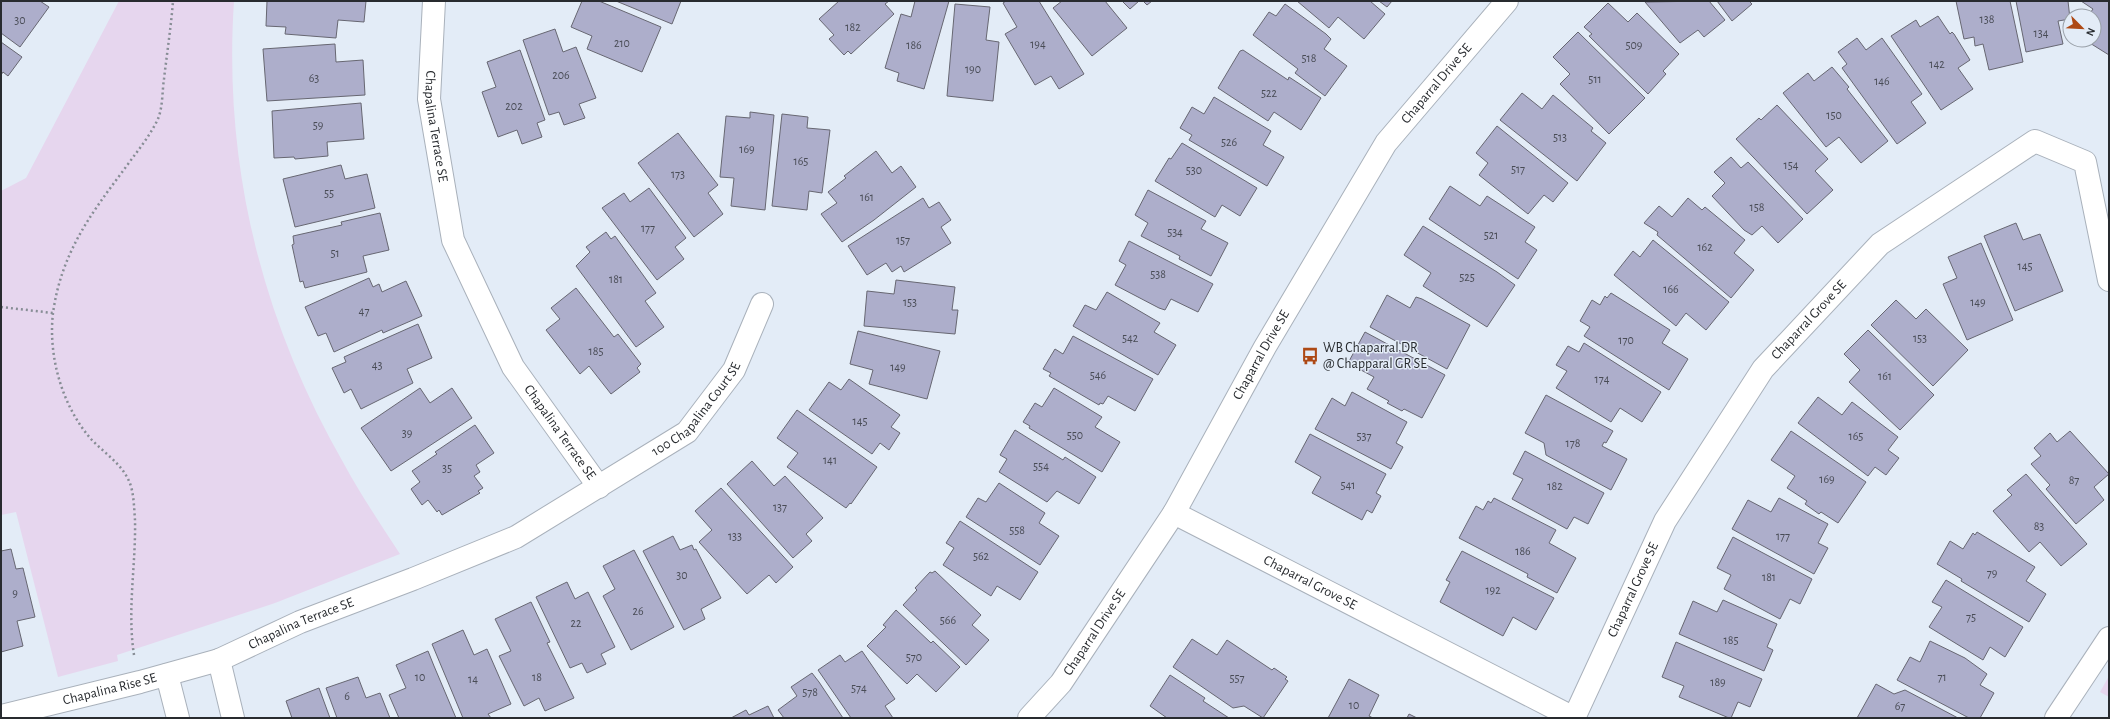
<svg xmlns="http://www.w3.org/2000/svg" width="2110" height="719" font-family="'Alegreya Sans',sans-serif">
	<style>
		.green { fill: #e6d6ee }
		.building { fill: #adaecb; stroke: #676772 }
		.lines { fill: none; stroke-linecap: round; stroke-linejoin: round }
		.minor-casing { stroke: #a9b1bb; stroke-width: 24 }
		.path { stroke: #878d95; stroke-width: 2.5; stroke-dasharray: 2 3; stroke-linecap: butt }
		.minor { stroke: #fff; stroke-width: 22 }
		.labels { text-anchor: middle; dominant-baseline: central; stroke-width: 3; stroke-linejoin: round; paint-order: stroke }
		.number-label { font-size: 12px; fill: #494c56 }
		.street-label { font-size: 14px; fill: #282b2f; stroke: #e3ecf7 }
		.poi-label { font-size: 14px; fill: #282b2f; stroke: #e3ecf7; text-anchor: start }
	</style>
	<rect width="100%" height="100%" fill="#e3ecf7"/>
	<path class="green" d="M119 1H234C223 166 262 321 344 464 361 495 381 525 400 554L275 603 117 655 118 661 58 677 16 512 1 515V191L26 178Z
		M2109 676V697L2100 692Z"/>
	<path class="building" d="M1 1H40L49 7 20 47 1 33Z
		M267 1H366L364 22 338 20 336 38 285 34 286 27 266 26Z
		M582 1H599L661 27 642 72 587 49 592 36 571 27Z
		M616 1H681L672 24Z
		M839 1H889L885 4 894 14 851 54 848 51 844 55 829 39 834 35 819 19Z
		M915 1H949L924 89 897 81 899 73 885 68 901 14 911 17Z
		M1006 1H1039L1084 74 1059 89 1051 76 1035 85 1005 34 1017 27 1003 3Z
		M1062 1H1105L1127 28 1092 56 1053 8Z
		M1122 1H1139L1130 9Z
		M1143 1H1152L1147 5Z
		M1297 1H1370L1385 14 1364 39 1338 17 1329 28Z
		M1379 1H1392L1387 7Z
		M1709 1 1725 20 1704 37 1698 30 1680 43 1645 2Z
		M1717 1H1749L1752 4 1732 21Z
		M1956 1H2010L2023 62 1989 70 1983 44 1975 46 1974 37 1964 39Z
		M2016 1H2068L2070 19 2058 21 2063 44 2026 52Z
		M2081 1H2109V55L2085 40H2094V16H2088L2093 9Z
		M1608 3 1628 22 1637 13 1679 54 1663 71 1666 74 1648 94 1589 36 1592 34 1584 27Z
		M955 4 990 7 986 40 999 42 993 101 947 96Z
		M1285 4 1326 34 1331 39 1324 49 1347 66 1325 96 1295 73 1298 69 1253 35 1269 12 1276 16Z
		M1938 16 1950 34 1952 32 1954 34 1970 60 1958 68 1973 89 1941 110 1891 36 1916 20 1920 27Z
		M555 29 563 52 576 47 596 98 579 104 585 118 564 125 559 112 549 115 523 40Z
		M1578 32 1645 98 1609 134 1560 84 1570 74 1553 57Z
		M1857 38 1866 50 1882 38 1922 94 1911 102 1926 123 1897 144 1842 68 1847 64 1838 52Z
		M1 42 22 57 8 76 3 72 1 75Z
		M335 44 336 62 363 60 365 95 267 101 263 49Z
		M520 50 545 120 537 123 542 137 522 144 517 130 498 137 482 92 496 87 487 62Z
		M1243 50 1288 80 1289 77 1321 98 1301 130 1274 112 1268 121 1218 88 1240 51Z
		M1832 67 1849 87 1847 89 1888 141 1861 163 1839 137 1826 147 1783 93 1808 73 1814 81Z
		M1522 93 1542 109 1553 95 1593 128 1591 131 1606 143 1577 181 1500 120Z
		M1214 97 1271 131 1263 145 1284 157 1267 186 1189 140 1192 135 1180 128 1192 107 1204 114Z
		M361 103 364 139 327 142 328 156 295 159 294 157 274 158 272 111Z
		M1777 105 1828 159 1815 171 1833 190 1807 214 1736 139 1759 118 1761 120Z
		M750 112 774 115 765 210 731 206 734 178 720 177 726 116 750 118Z
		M782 114 808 117 807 128 830 130 822 193 809 191 807 210 772 206Z
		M1497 126 1568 183 1553 202 1544 195 1528 214 1479 175 1488 163 1476 153Z
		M678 133 718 185 708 193 723 214 694 237 638 163Z
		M1182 143 1257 188 1240 216 1222 205 1215 217 1155 181 1169 158 1171 159Z
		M876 151 892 173 901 166 916 187 874 220 842 242 821 214 837 203 828 192 846 178 844 176Z
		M1731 157 1741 168 1748 162 1803 219 1778 243 1762 226 1752 235 1744 230 1712 196 1725 183 1714 172Z
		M341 165 345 179 367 174 375 208 295 227 283 179Z
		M1450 186 1480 206 1487 196 1535 227 1525 242 1537 250 1518 279 1429 219Z
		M649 188 686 238 675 247 684 259 657 280 602 208 624 193 630 202Z
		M1148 190 1206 221 1201 229 1228 243 1211 276 1179 259 1180 256 1141 236 1148 223 1135 215Z
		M923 198 929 208 939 202 951 220 941 227 951 243 904 272 901 266 892 272 886 263 867 275 848 246Z
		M1688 198 1702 210 1705 207 1745 240 1734 253 1754 270 1731 298 1657 235 1658 232 1644 223 1659 206 1672 217Z
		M380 213 389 250 363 256 367 272 305 288 303 281 300 282 292 245 294 244 293 236 342 225 341 222Z
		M2016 223 2023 240 2040 234 2063 291 2015 311 1984 236Z
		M1423 226 1497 272 1515 285 1487 327 1423 286 1431 273 1404 255Z
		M606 232 611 239 615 236 656 293 645 301 664 327 636 347 576 266 590 252 586 247Z
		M1653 240 1729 302 1706 330 1686 313 1676 326 1614 275 1633 251 1640 257Z
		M1129 241 1213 284 1198 312 1171 299 1165 310 1159 308 1115 285 1126 265 1119 261Z
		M1981 243 2013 320 1967 340 1943 284 1957 278 1948 257Z
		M369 278 373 287 379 284 382 292 406 281 422 316 383 333 382 330 334 352 326 333 318 336 305 307Z
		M896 280 955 287 952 310H958L955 334 864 326 867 291 894 294Z
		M576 288 614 337 618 334 641 364 637 368 640 372 611 394 589 366 580 374 546 330 560 319 551 308Z
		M1107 292 1160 323 1154 332 1176 345 1158 375 1073 326 1085 305 1096 310Z
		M1611 293 1670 330 1662 343 1688 359 1669 390 1584 336 1590 327 1580 321 1592 300 1600 305 1605 296 1607 298Z
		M1387 295 1410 308 1416 297 1422 299 1470 325 1447 369 1370 327Z
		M1896 300 1916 319 1926 309 1968 350 1933 386 1871 325Z
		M418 324 432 358 407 369 413 383 361 409 351 389 344 393 332 368 346 362 344 357Z
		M1868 330 1934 395 1900 430 1849 382 1860 370 1844 354Z
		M858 331 940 351 927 399 869 384 873 370 850 364Z
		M1365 332 1445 375 1422 418 1404 409 1402 411 1387 403 1389 401 1367 389 1374 377 1348 363Z
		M1073 336 1153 379 1135 411 1108 396 1103 404 1100 403 1099 405 1049 376 1051 373 1043 369 1055 349 1063 354Z
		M1584 343 1661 392 1642 422 1620 408 1611 422 1556 388 1567 371 1556 365 1568 346 1579 352Z
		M849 379 900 415 891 427 900 433 889 450 880 443 872 454 809 410 829 382 841 390Z
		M420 388 430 403 452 388 472 418 391 471 361 428Z
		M1054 388 1102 417 1095 427 1120 442 1102 472 1029 428 1030 426 1023 422 1035 403 1042 407Z
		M1352 392 1407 422 1396 443 1403 447 1391 469 1315 429 1332 398 1345 406Z
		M1546 395 1613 431 1606 443 1604 442 1602 446 1627 459 1611 490 1546 455 1544 443 1525 433Z
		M1818 397 1842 415 1852 402 1898 437 1888 450 1899 458 1886 475 1875 467 1868 476 1798 423Z
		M797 410 877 467 851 504 850 503 846 508 787 467 798 453 777 438Z
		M475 425 494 453 476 465 480 472 474 476 483 488 478 491 480 493 442 515 439 510 437 512 428 500 422 505 411 489 420 482 412 471 437 454 435 452Z
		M1015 430 1063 460 1065 457 1096 477 1079 504 1057 491 1047 502 999 472 1007 459 1000 455Z
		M1791 431 1866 482 1838 523 1821 512 1819 514 1805 504 1807 501 1787 488 1795 476 1771 460Z
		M2070 431 2109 474 2094 487 2104 500 2076 524 2046 489 2050 485 2031 464 2041 456 2034 448 2050 433 2057 442Z
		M1310 434 1386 474 1376 493 1381 496 1372 513 1367 510 1362 520 1312 493 1321 477 1295 462Z
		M1525 451 1604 493 1588 524 1574 517 1567 529 1512 499 1523 479 1513 474Z
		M752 461 774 486 785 476 823 518 806 534 812 541 793 558 727 484Z
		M2026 474 2087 544 2061 566 2040 542 2029 552 1993 511 2012 495 2007 490Z
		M999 483 1045 513 1039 523 1059 536 1040 565 966 517 978 498 986 502Z
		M721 488 793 567 776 583 769 575 747 594 699 542 712 530 695 511Z
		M1494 498 1556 530 1549 543 1576 558 1557 593 1527 577 1528 574 1459 538 1476 506 1483 510 1488 501 1491 503Z
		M1779 498 1828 524 1818 543 1828 548 1814 574 1732 529 1748 500 1771 512Z
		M960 521 1038 572 1020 600 997 586 991 596 943 565 954 548 946 543Z
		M1977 532 2035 567 2026 581 2046 594 2029 622 1961 581 1962 579 1937 564 1950 541 1963 549 1973 533 1975 535Z
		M673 536 680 550 692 545 694 550 696 549 721 598 701 609 705 619 684 630 643 551Z
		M1733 537 1812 579 1800 604 1790 599 1780 619 1724 589 1731 575 1717 568Z
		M11 549 16 569 23 568 35 617 17 621 23 646 1 652V551Z
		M634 550 674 627 631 650 603 596 615 589 603 566Z
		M1462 551 1554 598 1536 630 1513 617 1503 636 1440 602 1450 582 1446 580Z
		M935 571 981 615 972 625 989 640 966 665 903 605 917 590 915 588 930 572 932 573Z
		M1946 580 2023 627 2005 657 1990 647 1983 660 1929 627 1942 607 1932 602Z
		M567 582 575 599 588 592 615 647 601 654 606 664 587 673 582 663 570 668 536 597Z
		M1723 600 1777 624 1767 647 1773 650 1764 671 1679 634 1693 601 1717 612Z
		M531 602 550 642 547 643 574 698 545 711 539 698 524 706 499 656 511 651 495 619Z
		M896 610 931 643 933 641 960 667 936 692 917 674 907 684 867 646 886 627 883 625Z
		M463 630 474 655 487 649 511 704 488 714 491 718H463L432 644Z
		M1192 639 1217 655 1227 640 1272 670 1274 668 1287 677 1285 679 1288 681 1263 718 1244 706 1233 708 1173 667Z
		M1930 641 1965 658 1987 674 1980 685 1994 693 1980 718H1969L1897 680 1910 657 1920 662Z
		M1676 642 1762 679 1750 707 1738 702 1731 718H1729L1679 697 1684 686 1662 677Z
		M428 651 434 666 456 718H399L389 695 406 688 396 665Z
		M862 651 895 699 885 706 893 718H851L818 670 840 655 845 662Z
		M812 673 819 682 843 718H784L778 710 797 696 791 687Z
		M1170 675 1205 698 1203 701 1229 718H1167L1150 706Z
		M358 677 366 698 380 693 390 718H337L326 688Z
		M1349 679 1379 695 1369 716 1373 718H1328Z
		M1876 684 1894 694 1905 690 1958 718H1857Z
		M319 688 330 718H292L286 701Z
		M768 706 774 718H731L746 710 749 715Z
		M1409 714 1417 718H1407Z"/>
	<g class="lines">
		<g class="minor-casing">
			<g id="minor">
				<path id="s1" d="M434 1 429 99 453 240 513 367 599 487"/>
				<path id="s2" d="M1174 513 1574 718"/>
				<path d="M219 660 233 718"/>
				<path d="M167 675 178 718"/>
				<path id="s3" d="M1 716 140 682 219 660 300 622 413 579 516 537 687 432 734 370 762 304"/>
				<path id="s4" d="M1029 718 1061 683 1174 513 1265 347 1386 143 1507 1"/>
				<path id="s5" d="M1574 718 1665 521 1763 369 1880 244 2035 141 2085 162 2109 280"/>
				<path d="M2056 718 2109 638"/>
			</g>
		</g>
		<path class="path" d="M1 307 53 313
			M134 655C127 610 136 565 135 520 134 508 134 492 129 481 121 463 104 453 91 439 62 406 48 356 53 313 61 255 89 216 123 171 135 154 148 139 157 121 163 109 162 92 164 79 167 53 171 27 173 1"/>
		<use href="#minor" class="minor"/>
	</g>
	<defs>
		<g id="bus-bare" transform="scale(1.38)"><path d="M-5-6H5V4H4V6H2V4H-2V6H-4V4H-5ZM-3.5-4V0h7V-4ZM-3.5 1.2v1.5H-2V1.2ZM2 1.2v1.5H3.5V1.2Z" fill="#ad4915" stroke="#e3ecf7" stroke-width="2.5" paint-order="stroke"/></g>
	</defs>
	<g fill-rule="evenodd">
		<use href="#bus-bare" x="1310" y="356"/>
	</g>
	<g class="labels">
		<g class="number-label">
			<text x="1987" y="19">138</text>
			<text x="20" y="20">30</text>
			<text x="853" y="27">182</text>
			<text x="2041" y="33">134</text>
			<text x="622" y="43">210</text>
			<text x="1038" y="44">194</text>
			<text x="914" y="45">186</text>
			<text x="1634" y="45">509</text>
			<text x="1309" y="58">518</text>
			<text x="1937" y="64">142</text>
			<text x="973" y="69">190</text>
			<text x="561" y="75">206</text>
			<text x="314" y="78">63</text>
			<text x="1595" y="79">511</text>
			<text x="1882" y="81">146</text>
			<text x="1269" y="93">522</text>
			<text x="514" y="106">202</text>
			<text x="1834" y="115">150</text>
			<text x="318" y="125">59</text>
			<text x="1560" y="137">513</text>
			<text x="1229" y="142">526</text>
			<text x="747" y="149">169</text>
			<text x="801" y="161">165</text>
			<text x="1791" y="165">154</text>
			<text x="1518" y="169">517</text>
			<text x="1194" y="170">530</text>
			<text x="678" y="174">173</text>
			<text x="329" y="193">55</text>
			<text x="867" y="197">161</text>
			<text x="1757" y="207">158</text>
			<text x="648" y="228">177</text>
			<text x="1175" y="232">534</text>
			<text x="1491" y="235">521</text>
			<text x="903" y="240">157</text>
			<text x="1705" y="247">162</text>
			<text x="335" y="253">51</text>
			<text x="2025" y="266">145</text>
			<text x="1158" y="274">538</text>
			<text x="1467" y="277">525</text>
			<text x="616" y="279">181</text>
			<text x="1671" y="289">166</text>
			<text x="910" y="302">153</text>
			<text x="1978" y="302">149</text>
			<text x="364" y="311">47</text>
			<text x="1130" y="338">542</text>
			<text x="1920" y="338">153</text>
			<text x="1626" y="340">170</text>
			<text x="596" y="351">185</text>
			<text x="377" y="365">43</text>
			<text x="898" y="367">149</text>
			<text x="1098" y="375">546</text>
			<text x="1885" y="376">161</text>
			<text x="1602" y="379">174</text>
			<text x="860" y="421">145</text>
			<text x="407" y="433">39</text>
			<text x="1075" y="435">550</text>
			<text x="1364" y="436">537</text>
			<text x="1856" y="436">165</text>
			<text x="1573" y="443">178</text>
			<text x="830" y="460">141</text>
			<text x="1041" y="466">554</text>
			<text x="447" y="468">35</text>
			<text x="1827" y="479">169</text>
			<text x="2074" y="480">87</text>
			<text x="1348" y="485">541</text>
			<text x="1555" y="486">182</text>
			<text x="780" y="507">137</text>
			<text x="2039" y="526">83</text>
			<text x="1017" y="530">558</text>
			<text x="735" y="536">133</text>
			<text x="1783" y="536">177</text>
			<text x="1523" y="551">186</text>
			<text x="981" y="556">562</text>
			<text x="1992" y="573">79</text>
			<text x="682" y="575">30</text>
			<text x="1769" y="577">181</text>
			<text x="1493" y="590">192</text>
			<text x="15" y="593">9</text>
			<text x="638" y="611">26</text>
			<text x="1971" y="617">75</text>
			<text x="948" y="620">566</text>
			<text x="576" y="623">22</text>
			<text x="1731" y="640">185</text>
			<text x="914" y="657">570</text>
			<text x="420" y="677">10</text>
			<text x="537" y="677">18</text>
			<text x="1942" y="677">71</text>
			<text x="1237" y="678">557</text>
			<text x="473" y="679">14</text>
			<text x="1718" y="682">189</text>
			<text x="859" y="688">574</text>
			<text x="810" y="692">578</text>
			<text x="347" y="696">6</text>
			<text x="1354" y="705">10</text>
			<text x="1900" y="706">67</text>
		</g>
		<g class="street-label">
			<text stroke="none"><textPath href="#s4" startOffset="756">Chaparral Drive SE</textPath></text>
			<text stroke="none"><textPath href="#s1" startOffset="126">Chapalina Terrace SE</textPath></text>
			<text stroke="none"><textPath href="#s5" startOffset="465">Chaparral Grove SE</textPath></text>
			<text stroke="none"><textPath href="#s4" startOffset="432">Chaparral Drive SE</textPath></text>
			<text stroke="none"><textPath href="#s3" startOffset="770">100 Chapalina Court SE</textPath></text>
			<text stroke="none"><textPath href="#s1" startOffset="462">Chapalina Terrace SE</textPath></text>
			<text stroke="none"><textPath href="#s2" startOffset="153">Chaparral Grove SE</textPath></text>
			<text stroke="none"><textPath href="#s5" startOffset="141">Chaparral Grove SE</textPath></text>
			<text stroke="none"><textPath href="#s3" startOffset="315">Chapalina Terrace SE</textPath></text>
			<text stroke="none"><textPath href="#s4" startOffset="108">Chaparral Drive SE</textPath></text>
			<text stroke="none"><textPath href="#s3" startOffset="112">Chapalina Rise SE</textPath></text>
		</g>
		<g class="poi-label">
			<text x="1323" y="348">WB Chaparral DR<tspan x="1323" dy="16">@ Chapparal GR SE</tspan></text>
		</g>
	</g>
	<rect width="2110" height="719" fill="none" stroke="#282b2f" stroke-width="4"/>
	<g transform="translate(2082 28) rotate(114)"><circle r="19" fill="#e3ecf7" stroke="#989fa7"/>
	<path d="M0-3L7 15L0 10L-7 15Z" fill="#ad4915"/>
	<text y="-6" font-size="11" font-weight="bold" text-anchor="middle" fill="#282b2f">N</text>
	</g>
</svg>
